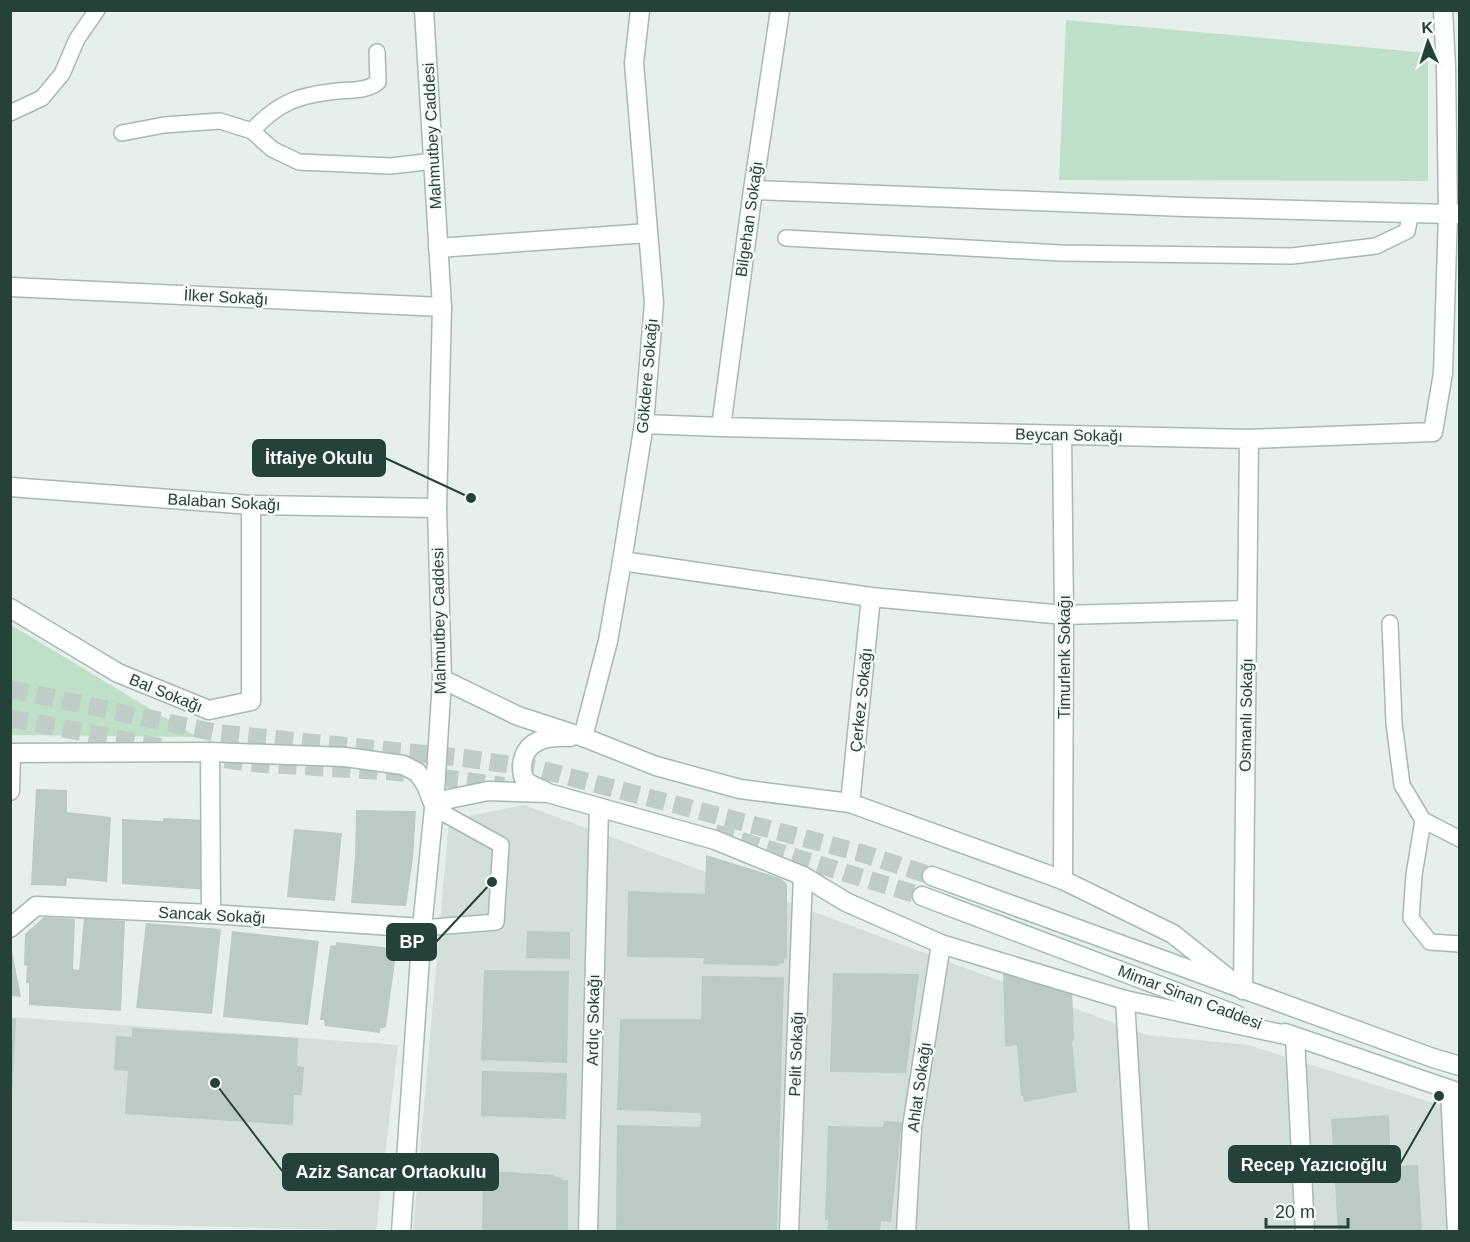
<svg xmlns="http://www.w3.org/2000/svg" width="1470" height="1242" font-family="Arial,sans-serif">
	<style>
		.built { fill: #d4dfda }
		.green { fill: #bfe0c8 }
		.building { fill: #bbcac4 }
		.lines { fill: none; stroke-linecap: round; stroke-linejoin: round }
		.secondary-tunnel { stroke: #bfccc8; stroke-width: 18; stroke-dasharray: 18 9; stroke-linecap: butt }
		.lane-casing { stroke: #a8b8b2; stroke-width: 18 }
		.street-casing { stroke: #a8b8b2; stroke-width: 21 }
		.secondary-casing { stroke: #a4bbb3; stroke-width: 21 }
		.lane { stroke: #fff; stroke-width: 15 }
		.street { stroke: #fff; stroke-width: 18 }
		.secondary { stroke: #fff; stroke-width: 18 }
		.labels { text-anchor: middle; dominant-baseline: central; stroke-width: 5; stroke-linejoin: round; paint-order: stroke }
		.street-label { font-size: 16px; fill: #24423a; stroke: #f7fbf9 }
		.leader { fill: none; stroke: #24423a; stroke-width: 2 }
		.callout-dot { fill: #24423a; stroke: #f7fbf9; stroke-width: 2 }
		.callout { fill: #24423a; stroke: #24423a; stroke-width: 2 }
		.callout-label { font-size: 18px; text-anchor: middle; font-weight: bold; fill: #fff }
	</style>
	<rect width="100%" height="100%" fill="#e6efeb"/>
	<path class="built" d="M524 805 1147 1035 1248 1045 1459 1111V1231L413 1232 449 820Z
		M10 1017 398 1045 376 1231 11 1221Z"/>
	<path class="green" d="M1066 20 1428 53V181L1059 180Z
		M10 625H11L197 737 11 735Z"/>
	<path class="building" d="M36 789 67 790V812L111 817 107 882 67 878 66 886 31 885Z
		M356 810 416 811 413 858 406 906 351 903 355 857Z
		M163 818 209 820V890L122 884V819L163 821Z
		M294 829 342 833 335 901 287 897Z
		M706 855 780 878 787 884V959L784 958V963L779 964V966L703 964 704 958 627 957 628 891 705 894Z
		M44 917 75 919 73 969 79 970 84 918 125 921 121 1011 29 1005V983H26L27 966 24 965 25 934Z
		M146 923 221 929 212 1014 136 1008Z
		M232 931 319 941 308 1025 223 1017Z
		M527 931 570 932V959L526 958Z
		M336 942 392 948 391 951 396 954 386 1027 380 1029V1033L325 1026 324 1020H320L330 946 336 945Z
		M10 951H12L21 997 10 996Z
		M1003 968 1072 990 1074 1040 1072 1041 1077 1092 1024 1102 1023 1096H1021L1017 1045 1005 1047Z
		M484 970 569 971 567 1063 481 1060Z
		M833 973 919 974 906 1073 830 1072Z
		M702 976 784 977 777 1232H616L617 1125 700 1127 701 1118V1113L617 1110 620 1019H701Z
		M10 1018 16 1019 12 1092H10Z
		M132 1028 298 1038 297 1066 304 1067 302 1095H294L293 1125 125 1114 128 1071 114 1070 116 1036 132 1037Z
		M482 1071 567 1073 566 1119 481 1116Z
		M1389 1115 1391 1166 1418 1165 1422 1232H1338L1331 1119Z
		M884 1121 902 1122 891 1222 881 1221 880 1232H827L828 1220H825L828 1126 883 1127Z
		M491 1171 555 1175V1177L562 1178V1180H568V1232H482L483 1176H489Z"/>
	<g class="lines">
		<path class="secondary-tunnel" d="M10 689 217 733 464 758 539 769 861 853 932 876
			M10 718 165 748
			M225 759 251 763 398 772 504 786
			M715 833 922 896"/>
		<g class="lane-casing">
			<path id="lane" d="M10 113 42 98 62 74 77 39 97 10
				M252 131C278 102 299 95 338 91 352 90 367 91 378 82L377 52
				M122 133 164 125 220 121 252 131 272 149 299 162 391 166 433 161
				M786 238 1060 253 1292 256 1376 246 1407 231 1411 213
				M1390 623 1394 723 1402 785 1423 820 1460 839
				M1423 820 1414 875 1411 918 1430 942 1460 944
				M422 928 496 922 501 845 434 808"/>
		</g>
		<g class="street-casing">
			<path id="street" d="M1443 10 1446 67 1448 214H1458
				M438 248 648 233
				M10 287 442 307
				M644 424 721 427 1249 439 1433 432 1443 373 1448 214 1185 207 753 190
				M721 427 753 190 780 10
				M1062 435 1064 615 1063 880
				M10 487 251 505 437 508
				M622 561 871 597 1064 615 1247 610
				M10 608 118 673 209 710 251 701V505
				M583 737 608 641 622 561 644 424 654 303 634 63 640 10
				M210 752 211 914
				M10 791 11 753
				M850 803 871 597
				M10 928 36 906 211 914 422 928
				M1243 990 1249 439
				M1125 1000 1139 1232
				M1295 1037 1305 1232
				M1450 1090 1457 1232
				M588 1232 599 808
				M789 1232 803 876
				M906 1232 912 1127 941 944"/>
		</g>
		<g class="secondary-casing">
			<path id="secondary" d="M442 679 518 716 583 737 656 766 740 789 850 803 1063 880 1173 934 1243 990
				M10 753 210 752 345 757 403 765 417 772 426 785 433 803
				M545 791C539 788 532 786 527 782 522 778 522 771 522 765 525 739 548 736 570 737
				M434 808 449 799 488 791 548 793 715 840 803 876 846 902 941 944 1125 1000 1295 1037
				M932 876 1433 1058 1460 1066
				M922 896 1237 1015
				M1285 1033 1460 1093
				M401 1232 422 928 434 808 442 679 437 508 442 307 424 10"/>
		</g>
		<use href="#lane" class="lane"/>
		<use href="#street" class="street"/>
		<use href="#secondary" class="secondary"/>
	</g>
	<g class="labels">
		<g class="street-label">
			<text transform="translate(432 136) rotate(-93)">Mahmutbey Caddesi</text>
			<text transform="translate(749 219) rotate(-82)">Bilgehan Sokağı</text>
			<text transform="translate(226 297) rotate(3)">İlker Sokağı</text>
			<text transform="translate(647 376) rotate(-85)">Gökdere Sokağı</text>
			<text transform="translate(1069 435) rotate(1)">Beycan Sokağı</text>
			<text transform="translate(224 502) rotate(3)">Balaban Sokağı</text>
			<text transform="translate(439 621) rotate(-91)">Mahmutbey Caddesi</text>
			<text transform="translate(1064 657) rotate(-90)">Timurlenk Sokağı</text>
			<text transform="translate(166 693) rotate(22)">Bal Sokağı</text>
			<text transform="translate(861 700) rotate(-84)">Çerkez Sokağı</text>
			<text transform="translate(1246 715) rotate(-89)">Osmanlı Sokağı</text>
			<text transform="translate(212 915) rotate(3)">Sancak Sokağı</text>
			<text transform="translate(1190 997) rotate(21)">Mimar Sinan Caddesi</text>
			<text transform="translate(593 1020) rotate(-89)">Ardıç Sokağı</text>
			<text transform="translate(796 1054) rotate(-88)">Pelit Sokağı</text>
			<text transform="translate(919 1087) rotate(-82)">Ahlat Sokağı</text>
		</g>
	</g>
	<path class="leader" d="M471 498L385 458M492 882L436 942M1439 1096L1400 1164M215 1083L283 1172"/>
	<g class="callout-dot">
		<circle cx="471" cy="498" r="6"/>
		<circle cx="492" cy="882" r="6"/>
		<circle cx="1439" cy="1096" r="6"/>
		<circle cx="215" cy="1083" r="6"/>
	</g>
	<g class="callout">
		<rect x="253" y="440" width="132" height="36" rx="6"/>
		<rect x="387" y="924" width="49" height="36" rx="6"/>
		<rect x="1229" y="1146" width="171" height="36" rx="6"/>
		<rect x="283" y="1154" width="215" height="36" rx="6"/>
	</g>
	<g class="callout-label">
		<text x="319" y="464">İtfaiye Okulu</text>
		<text x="412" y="948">BP</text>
		<text x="1314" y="1171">Recep Yazıcıoğlu</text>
		<text x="391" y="1178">Aziz Sancar Ortaokulu</text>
	</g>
	<rect width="1470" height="1242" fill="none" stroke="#24423a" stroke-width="24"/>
	<g transform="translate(1428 42) rotate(357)" stroke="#f7fbf9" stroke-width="4.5" paint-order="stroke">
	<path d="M0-4.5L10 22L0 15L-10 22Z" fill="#24423a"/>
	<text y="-9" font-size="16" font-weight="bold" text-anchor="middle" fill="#24423a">K</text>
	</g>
	<path d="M1266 1218v9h82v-9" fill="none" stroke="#24423a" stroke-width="3"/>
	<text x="1275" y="1218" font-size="18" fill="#24423a" stroke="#f7fbf9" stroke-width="4.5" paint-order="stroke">20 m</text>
</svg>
